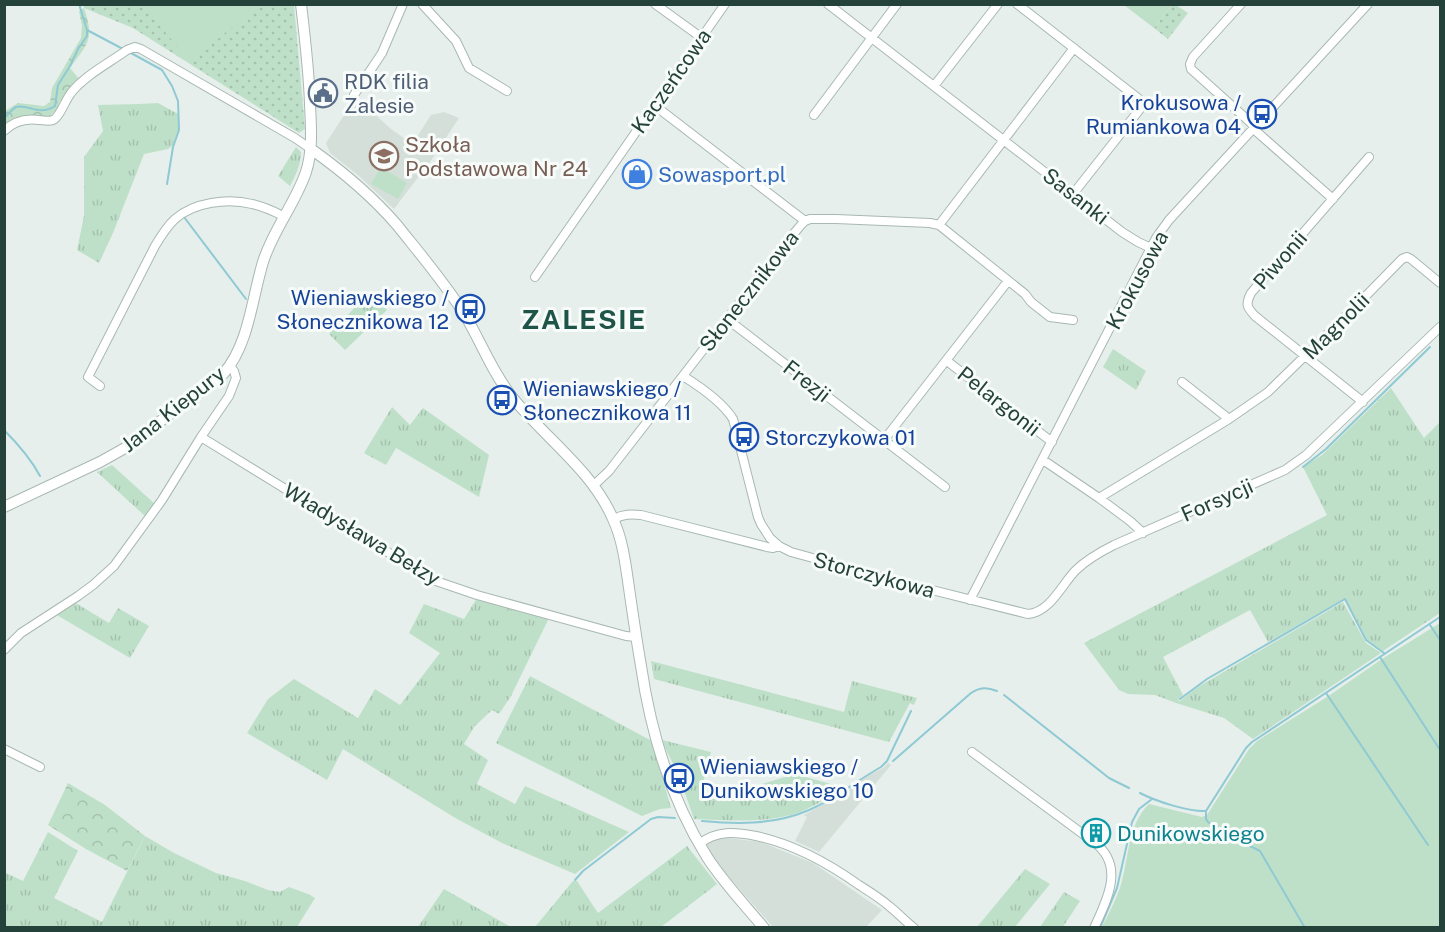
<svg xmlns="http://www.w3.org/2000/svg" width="1445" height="932" font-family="'Public Sans',sans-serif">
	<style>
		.built { fill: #d4dfda }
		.grass { fill: url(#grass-tufts) }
		.forest { fill: url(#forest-crowns) }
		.park { fill: url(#park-dots) }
		.garden { fill: #bfe0c8 }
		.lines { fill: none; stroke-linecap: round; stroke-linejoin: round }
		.stream { stroke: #8ec9d4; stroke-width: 2 }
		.minor-casing { stroke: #a8b8b2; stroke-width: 10 }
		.tertiary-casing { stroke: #a8b8b2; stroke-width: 12 }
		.minor { stroke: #fff; stroke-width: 8 }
		.tertiary { stroke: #fff; stroke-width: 10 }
		.labels { text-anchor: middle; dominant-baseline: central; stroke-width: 6; stroke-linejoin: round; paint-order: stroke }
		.service-label { font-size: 21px; fill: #4e5e75; stroke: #f7fbf9; text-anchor: start }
		.street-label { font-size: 21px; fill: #24423a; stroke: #f7fbf9 }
		.transit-label { font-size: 21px; fill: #164399; stroke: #f7fbf9; text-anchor: start }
		.education-label { font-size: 21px; fill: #785e54; stroke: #f7fbf9; text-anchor: start }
		.shop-label { font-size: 21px; fill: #366cbe; stroke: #f7fbf9; text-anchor: start }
		.culture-label { font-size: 21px; fill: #0d838f; stroke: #f7fbf9; text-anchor: start }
		.district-label { font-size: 27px; font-weight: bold; letter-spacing: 1.5px; fill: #1f5548; stroke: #f7fbf9 }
	</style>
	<defs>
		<pattern id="grass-tufts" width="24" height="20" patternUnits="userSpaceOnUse" patternTransform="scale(1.5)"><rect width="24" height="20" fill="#bfe0c8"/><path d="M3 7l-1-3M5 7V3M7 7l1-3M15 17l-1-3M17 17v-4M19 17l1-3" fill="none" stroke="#a4c1ad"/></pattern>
		<pattern id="forest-crowns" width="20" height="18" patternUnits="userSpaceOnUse" patternTransform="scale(1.5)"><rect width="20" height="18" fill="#bfe0c8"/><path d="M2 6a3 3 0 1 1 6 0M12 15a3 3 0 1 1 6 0" fill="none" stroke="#a4c1ad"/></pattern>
		<pattern id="park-dots" width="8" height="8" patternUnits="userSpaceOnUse" patternTransform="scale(1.5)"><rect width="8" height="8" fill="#bfe0c8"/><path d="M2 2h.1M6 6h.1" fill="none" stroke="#a4c1ad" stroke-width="1.8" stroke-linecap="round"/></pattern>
	</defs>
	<rect width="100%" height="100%" fill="#e6efeb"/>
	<path class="built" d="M356 97 391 129 405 139 417 137 431 115 444 112 459 118 432 159 394 209 359 176 330 153 326 143Z
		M888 763 891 765 819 852 795 841 807 817 804 815 840 795 871 774 883 768Z
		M719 837 761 842 813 863 882 910 866 927H773L705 850V841Z"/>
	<path class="grass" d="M158 103 178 114V131L172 146 168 149 144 154 113 233 99 263 77 250 84 216V157L103 131 98 105 139 104Z
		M296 147 301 152C301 164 296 175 290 186L278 176Z
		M369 293 387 310 345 350 329 334Z
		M1113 349 1146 371 1136 390 1103 367Z
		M1391 388 1424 438 1440 422V613L1383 651 1367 640 1346 600 1344 599 1268 642 1250 610 1163 657 1183 695 1178 700 1180 701 1198 687 1343 602 1366 643 1381 653 1253 739 1224 718 1176 703 1155 695 1128 694 1119 690 1084 643 1327 515 1303 467 1322 455Z
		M392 407 410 425 423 408 489 455 479 497 396 448 386 465 364 453Z
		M112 465 155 504 146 517 97 472Z
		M477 598 549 618 511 696 499 714 492 710 474 727 464 744 488 760 477 784 515 804 525 786 629 832 575 874 502 843 457 819 343 749 327 780 247 733 268 699 294 679 358 718 375 689 400 705 440 653 409 633 424 604 464 619Z
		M74 602 109 623 118 608 149 626 130 658 55 614Z
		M651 661 844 712 852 681 917 698 914 705 910 703 889 742 654 679Z
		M530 676 652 741 671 808 660 809 642 816 496 743Z
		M662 740 711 752 700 794 713 799 795 774 845 788C830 796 815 806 800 812 767 824 728 820 694 819L678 773 668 754Z
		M48 832 78 851 54 898 102 922 145 836 174 853 216 873 245 881 268 890 280 892 289 887 308 894 315 898 297 927H5L4 872 23 881Z
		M687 846 717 884 661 927H535L573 881H577L598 913Z
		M1025 869 1050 884 1015 927H977Z
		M444 889 511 927H418Z
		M1064 892 1080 901 1063 927H1040Z"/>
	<path class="forest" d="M84 8C95 40 88 43 70 68L80 80 59 102 58 108 50 116 40 117 5 125V111L18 103 44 106 50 102 52 88 81 38 82 26 79 11Z
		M68 783 105 805 145 836 127 871 86 849 48 825Z"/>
	<path class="park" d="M84 5H294L305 129 299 133 133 28 84 8Z
		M1172 5H1176L1188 13 1168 39 1154 28Z"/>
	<path class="garden" d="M152 4H259V5L190 62 146 9Z
		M1124 5 1172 4V5L1154 28Z
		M381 167 407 183 398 199 371 184Z
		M1440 623V927H1102C1108 915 1115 901 1120 888 1129 860 1127 825 1149 804L1202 817 1207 815 1249 749 1257 741 1330 695 1382 659Z"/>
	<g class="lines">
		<path class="stream" d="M87 30 123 49
			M131 53 162 70 172 86 178 101 179 130 173 147 167 184
			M4 118C8 115 12 109 16 107 27 103 39 117 55 106L58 85 70 66 78 49 87 36V30L79 4
			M184 217 246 299
			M4 430C18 444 31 459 40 476
			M1303 467 1326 449 1430 347
			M1430 625 1440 640
			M1380 657 1440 750
			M1326 693 1428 845
			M1004 695 1109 778 1129 788
			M1180 699 1207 679 1345 599 1366 640 1384 653
			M893 761 971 693C980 687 987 687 997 691
			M1140 793C1155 801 1189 812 1206 811L1246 748 1252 742 1440 617
			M1206 812V819L1208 822 1228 835 1260 851 1305 928
			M702 821C735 824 772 825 804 812 831 802 856 781 881 767L887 761 911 711
			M575 880 583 871 651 819 658 817 675 818
			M1100 928 1117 888 1132 822 1139 809 1152 799"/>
		<g class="minor-casing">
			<path id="minor" d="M422 4 456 41 469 68 507 91
				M655 4 702 38
				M828 4 1122 232 1138 242 1151 248
				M1017 4 1139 99 1142 103 1140 109 1073 194
				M1241 4 1193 57 1190 64 1191 69 1251 123 1257 132 1333 199
				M934 86 998 4
				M354 95 382 53 403 4
				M654 105 805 221
				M814 115 897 4
				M4 131C14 121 25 118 39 120 43 120 48 122 53 120 59 118 66 99 71 93 84 76 109 63 127 50L135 47 141 49 295 138 311 149
				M939 225 1074 48
				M535 277 725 4
				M727 319 945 487
				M947 361 1052 442
				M683 376C699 386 723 403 733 419L758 517 761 524 770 538 779 546 791 552 900 582 1028 614C1050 612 1061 586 1075 571 1086 560 1100 552 1114 545L1285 470 1306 455 1440 327
				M1182 382 1229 419
				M100 386 88 377 155 246C161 236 167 226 175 219 194 202 228 198 252 204 263 206 273 211 283 216
				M1363 402 1255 316C1247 307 1245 305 1251 293L1369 157
				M201 437 433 580 477 595 626 636 636 637
				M884 440 1008 281
				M1043 460 1099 498 1130 521 1143 533
				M594 485 609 471 790 238 801 225 805 221 810 219H836L930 223 939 225 1025 294 1031 302 1050 317 1073 320
				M1099 498 1229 419 1268 392 1351 311 1402 259 1407 257 1411 259 1440 283
				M614 519C623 514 631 514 641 515L767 547 773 548 779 546
				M970 600 1156 238 1169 220 1368 4
				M4 650 21 633 78 596 93 585 114 566 162 500 201 437 229 396 236 378 234 371 230 366
				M4 749 40 767
				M972 752 1095 843C1125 866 1107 900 1094 928
				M699 844C717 830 735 832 756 836 794 844 828 863 859 885 870 892 880 898 889 906 898 913 905 921 914 928"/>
		</g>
		<g class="tertiary-casing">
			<path id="tertiary" d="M311 149C342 171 372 196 397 225 420 254 445 283 465 315 481 342 492 372 512 397 545 438 592 470 613 519 622 538 625 560 628 581 632 609 636 637 641 666 651 734 670 798 707 857 723 882 745 905 764 928
				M4 507 100 462 125 448 224 373C249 344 252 298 263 262 273 230 295 204 306 172 313 150 311 127 310 104 309 71 305 38 301 4"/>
		</g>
		<use href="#minor" class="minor"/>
		<use href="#tertiary" class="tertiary"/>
	</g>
	<defs>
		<g id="civic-ring" transform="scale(1.5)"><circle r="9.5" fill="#f7fbf9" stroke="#5c6f8a" stroke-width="1.5"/><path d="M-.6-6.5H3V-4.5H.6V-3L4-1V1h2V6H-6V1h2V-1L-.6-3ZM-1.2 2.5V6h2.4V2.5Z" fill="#5c6f8a"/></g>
		<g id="bus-ring" transform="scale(1.5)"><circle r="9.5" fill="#f7fbf9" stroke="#1a4fb4" stroke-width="1.5"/><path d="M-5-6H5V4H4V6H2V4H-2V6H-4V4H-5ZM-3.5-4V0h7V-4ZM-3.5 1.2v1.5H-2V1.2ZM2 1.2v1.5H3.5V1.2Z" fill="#1a4fb4"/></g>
		<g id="school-ring" transform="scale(1.5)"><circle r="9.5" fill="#f7fbf9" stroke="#8d6e63" stroke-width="1.5"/><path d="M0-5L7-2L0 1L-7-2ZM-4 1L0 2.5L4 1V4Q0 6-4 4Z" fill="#8d6e63"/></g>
		<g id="shop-ring" transform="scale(1.5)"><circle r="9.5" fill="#f7fbf9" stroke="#3f7fe0" stroke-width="1.5"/><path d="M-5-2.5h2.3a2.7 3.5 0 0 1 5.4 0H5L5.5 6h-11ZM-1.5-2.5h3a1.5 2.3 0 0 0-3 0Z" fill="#3f7fe0"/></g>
		<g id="building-ring" transform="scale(1.5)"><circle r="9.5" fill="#f7fbf9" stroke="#0f9aa8" stroke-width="1.5"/><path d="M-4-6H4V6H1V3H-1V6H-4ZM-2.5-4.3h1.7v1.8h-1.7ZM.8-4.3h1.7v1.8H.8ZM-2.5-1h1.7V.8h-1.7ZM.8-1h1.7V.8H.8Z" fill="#0f9aa8"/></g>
	</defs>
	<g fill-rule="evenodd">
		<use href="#civic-ring" x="323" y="93"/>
		<use href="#bus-ring" x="1262" y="114"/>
		<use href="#school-ring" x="384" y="156"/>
		<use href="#shop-ring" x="637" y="174"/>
		<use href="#bus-ring" x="470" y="309"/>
		<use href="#bus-ring" x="502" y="400"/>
		<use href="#bus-ring" x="744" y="437"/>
		<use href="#bus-ring" x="679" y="778"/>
		<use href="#building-ring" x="1096" y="833"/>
	</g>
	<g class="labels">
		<g class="service-label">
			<text x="344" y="81">RDK filia<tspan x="344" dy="24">Zalesie</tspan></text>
		</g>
		<g class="street-label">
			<text transform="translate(671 81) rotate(-55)">Kaczeńcowa</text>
			<text transform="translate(1076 196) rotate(38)">Sasanki</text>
			<text transform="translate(1280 260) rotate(-49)">Piwonii</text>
			<text transform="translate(1137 280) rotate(-62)">Krokusowa</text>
			<text transform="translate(749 291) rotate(-52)">Słonecznikowa</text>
			<text transform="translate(1336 326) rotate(-45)">Magnolii</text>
			<text transform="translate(807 381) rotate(38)">Frezji</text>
			<text transform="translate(999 401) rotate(38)">Pelargonii</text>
			<text transform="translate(173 409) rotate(-38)">Jana Kiepury</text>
			<text transform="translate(1217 500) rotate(-24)">Forsycji</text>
			<text transform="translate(362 534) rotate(31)">Władysława Bełzy</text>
			<text transform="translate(874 575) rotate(15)">Storczykowa</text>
		</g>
		<g class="transit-label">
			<text x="1241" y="102" text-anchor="end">Krokusowa /<tspan x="1241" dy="24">Rumiankowa 04</tspan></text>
			<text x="449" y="297" text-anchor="end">Wieniawskiego /<tspan x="449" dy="24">Słonecznikowa 12</tspan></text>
			<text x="523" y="388">Wieniawskiego /<tspan x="523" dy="24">Słonecznikowa 11</tspan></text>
			<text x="765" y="437">Storczykowa 01</text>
			<text x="700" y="766">Wieniawskiego /<tspan x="700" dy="24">Dunikowskiego 10</tspan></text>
		</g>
		<g class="education-label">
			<text x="405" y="144">Szkoła<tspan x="405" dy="24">Podstawowa Nr 24</tspan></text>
		</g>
		<g class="shop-label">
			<text x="658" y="174">Sowasport.pl</text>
		</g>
		<g class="culture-label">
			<text x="1117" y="833">Dunikowskiego</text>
		</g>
		<g class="district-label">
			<text x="584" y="319">ZALESIE</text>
		</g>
	</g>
	<rect width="1445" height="932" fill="none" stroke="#24423a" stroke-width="12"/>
</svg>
